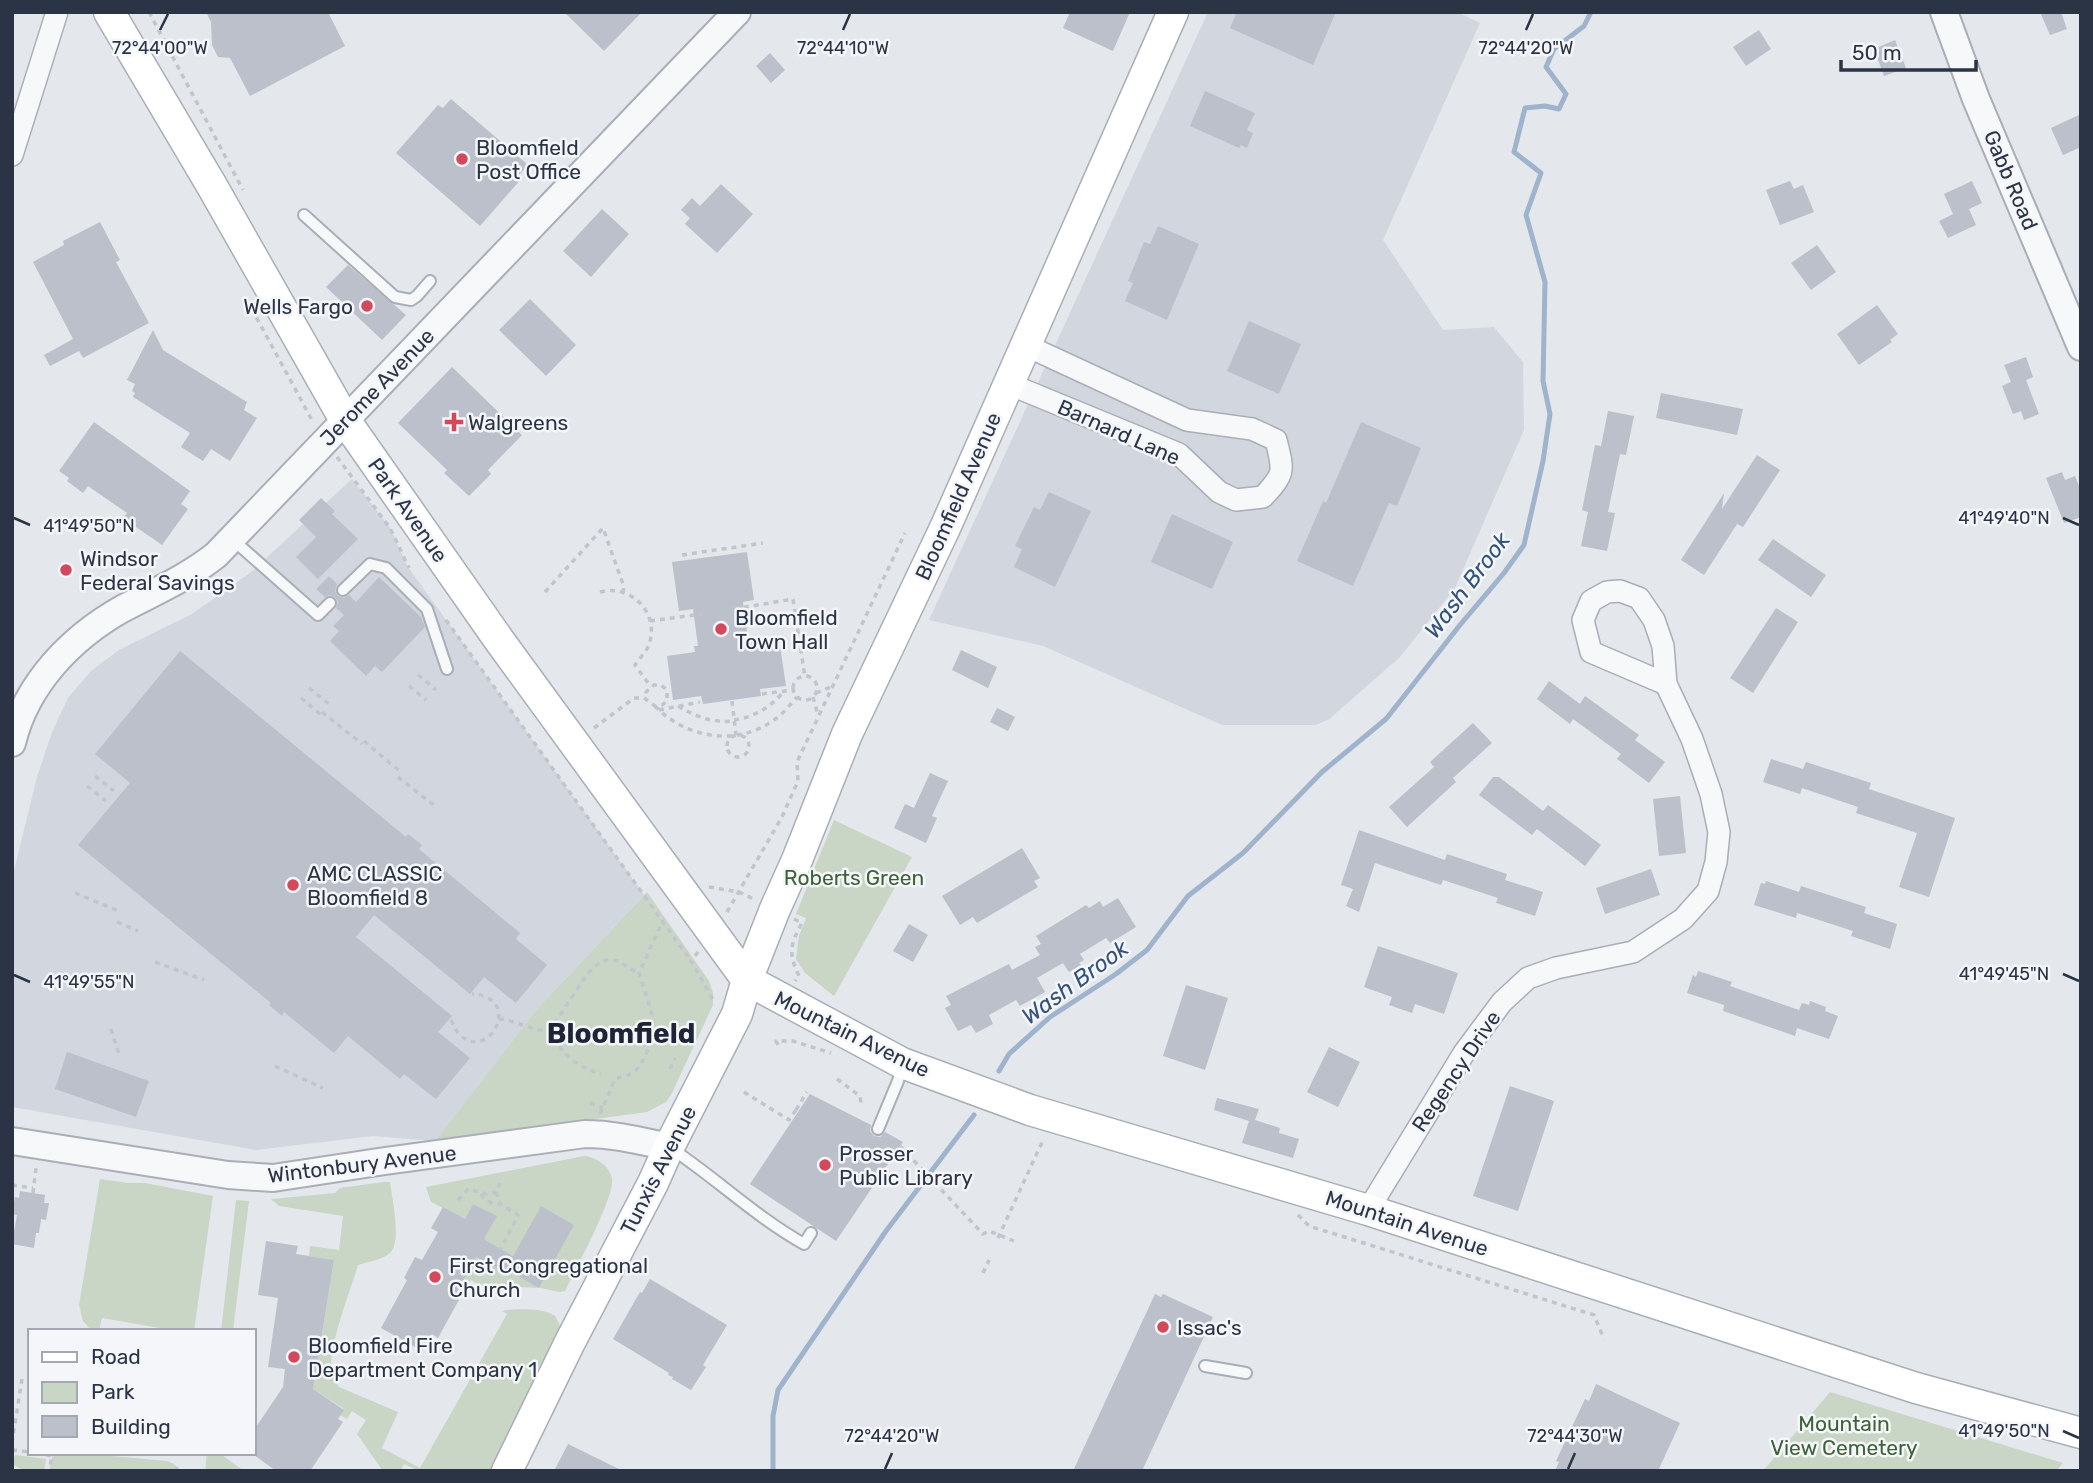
<svg xmlns="http://www.w3.org/2000/svg" width="2093" height="1483" font-family="Rubik,sans-serif">
	<style>
		.built { fill: #d2d6de }
		.green { fill: #c9d6c5 }
		.lines { fill: none; stroke-linecap: round; stroke-linejoin: round }
		.stream { stroke: #9fb4cc; stroke-width: 5 }
		.building { fill: #bbc0ca }
		.service-casing { stroke: #a9aeb7; stroke-width: 14 }
		.minor-casing { stroke: #a9aeb7; stroke-width: 24 }
		.tertiary-casing { stroke: #a9aeb7; stroke-width: 30 }
		.secondary-casing { stroke: #a9aeb7; stroke-width: 33 }
		.path { stroke: #c2c5cb; stroke-width: 3.5; stroke-dasharray: 5 5; stroke-linecap: butt }
		.service { stroke: #f7f8fa; stroke-width: 10 }
		.minor { stroke: #f7f8fa; stroke-width: 21 }
		.tertiary { stroke: #f7f8fa; stroke-width: 26 }
		.secondary { stroke: #fff; stroke-width: 30 }
		.ticks { fill: none; stroke: #2b3445; stroke-width: 2.5 }
		.poi-dot { fill: #d1495b; stroke: #f4f6f9; stroke-width: 2.5 }
		.labels { text-anchor: middle; dominant-baseline: central; stroke-width: 5; stroke-linejoin: round; paint-order: stroke }
		.poi-label { font-size: 21px; fill: #2b3445; stroke: #f4f6f9; text-anchor: start }
		.street-label { font-size: 21px; fill: #2b3445; stroke: #f4f6f9 }
		.park-label { font-size: 21px; fill: #3f6138; stroke: #f4f6f9 }
		.water-label { font-size: 23px; font-style: italic; fill: #34527a; stroke: #f4f6f9 }
		.district-label { font-size: 28px; font-weight: bold; fill: #1d2536; stroke: #f4f6f9 }
		.ticks-label { font-size: 18px; text-anchor: middle; fill: #2b3445; stroke: #f4f6f9; stroke-width: 5; stroke-linejoin: round; paint-order: stroke }
	</style>
	<rect width="100%" height="100%" fill="#e4e7ec"/>
	<path class="built" d="M1208 12H1457L1480 23 1383 240 1443 330 1494 327 1523 362 1524 430 1455 588 1400 657 1328 720 1315 725H1222L1043 646 929 620Z
		M352 479 390 528 408 567 644 895 537 1009 435 1141 373 1136 256 1150 12 1107V879L37 777 52 732 68 698 91 671 119 650 192 614 250 573Z"/>
	<path class="green" d="M834 820 912 857 834 996 805 973 796 959 799 936 806 918 796 914Z
		M647 892 709 981 713 993V1005L671 1095 666 1102 647 1112 435 1141 537 1009Z
		M584 1156C596 1157 610 1166 612 1179 615 1197 574 1272 565 1291L560 1292 541 1288 479 1285 471 1280 467 1285 462 1283 476 1257 512 1276 573 1225 541 1207 513 1256 484 1239 496 1216 473 1204 465 1219 431 1202 426 1187Z
		M100 1179 128 1183H145L213 1196 194 1331H177L102 1318 99 1330 92 1331 83 1321 79 1305Z
		M383 1182H390C392 1197 402 1243 390 1253 382 1260 367 1262 358 1265 350 1292 331 1339 331 1367 331 1375 335 1380 339 1387L398 1412 382 1448 420 1468 507 1314 502 1311C512 1308 547 1308 555 1316 557 1319 559 1323 560 1327L490 1471H419L404 1464 400 1471H383L357 1434 366 1420 352 1411 347 1419 340 1415 344 1409 313 1389 334 1260 309 1256 310 1246 339 1250 343 1216 279 1206 271 1199 335 1193 340 1188Z
		M236 1200 249 1201 233 1331H221Z
		M1830 1392 2063 1463 2056 1471H1763Z
		M53 1453H78L167 1461 174 1464 177 1467 176 1471H49Z
		M207 1453H219L244 1471H205Z
		M15 1455 46 1459 44 1471H27L12 1465Z"/>
	<g class="lines">
		<path class="stream" d="M999 1071 1009 1054 1050 1017 1116 974 1147 950 1188 896 1243 853 1322 772 1386 719 1460 625 1504 573 1524 545 1543 461 1550 414 1543 381 1545 282 1526 215 1541 173 1514 152 1525 108 1545 106 1559 109 1566 94 1546 67 1554 49 1584 26 1591 12
			M773 1471V1416L778 1390 886 1231 974 1115"/>
	</g>
	<path class="building" d="M206 12H328L345 46 250 96 230 58 218 57 212 45 211 22Z
		M564 12H642L604 51Z
		M1070 12H1130L1113 51 1063 28Z
		M1237 12H1336L1313 65 1230 28Z
		M2040 12H2061L2067 29 2050 35Z
		M1759 30 1771 49 1746 66 1733 47Z
		M1895 40 1906 68 1884 76 1874 49Z
		M770 53 785 70 771 83 756 66Z
		M1205 91 1255 113 1247 130 1253 133 1247 148 1241 145 1239 148 1190 126Z
		M451 99 528 165 519 175 522 178 480 226 396 153 438 105 443 108Z
		M2081 114V147L2063 155 2051 128Z
		M1790 181 1794 189 1803 185 1814 212 1780 225 1766 190Z
		M1972 181 1982 203 1969 209 1976 225 1948 238 1939 221 1953 214 1944 194Z
		M721 184 753 214 717 253 685 224 690 218 681 210 692 198 700 206Z
		M602 209 629 234 591 277 563 251Z
		M100 222 120 260 116 262 149 323 83 358 79 351 50 366 44 355 73 339 33 262 64 245 63 241Z
		M1158 226 1199 244 1167 320 1125 301 1133 283 1128 281 1144 242 1150 244Z
		M1817 245 1836 272 1811 290 1791 263Z
		M348 265 406 315 382 340 326 287Z
		M530 299 576 345 546 376 499 330Z
		M1877 305 1898 334 1890 340 1892 342 1859 365 1837 334Z
		M1249 321 1301 344 1279 394 1227 371Z
		M153 330 163 350 247 402 244 410 257 418 230 461 211 449 203 461 181 447 190 433 133 397 135 393 132 391 135 384 127 380Z
		M2026 357 2033 377 2026 380 2039 414 2024 420 2021 411 2013 414 2002 386 2011 382 2004 365Z
		M452 367 522 435 488 470 491 474 469 496 444 473 447 470 398 423Z
		M1661 393 1743 409 1737 435 1656 418Z
		M1608 411 1634 416 1626 455 1620 454 1608 512 1615 513 1607 551 1581 546 1588 512 1582 510 1595 445 1601 446Z
		M94 422 190 491 181 504 188 509 162 545 123 518 127 513 88 486 83 493 67 481 69 478 59 471Z
		M1361 422 1421 448 1397 506 1389 503 1353 586 1297 561 1323 501 1326 503Z
		M1757 455 1780 470 1743 527 1737 524 1704 575 1681 560 1724 493 1722 509Z
		M2062 472 2065 480 2075 476 2081 491V517L2064 523 2046 478Z
		M1049 492 1091 511 1055 587 1014 567 1022 549 1015 546 1034 507 1040 510Z
		M321 498 335 511 332 514 358 539 318 579 296 557 316 537 299 520Z
		M1172 514 1233 542 1212 589 1151 562Z
		M1773 539 1826 575 1811 597 1758 560Z
		M747 552 754 600 743 602 748 639 753 638V642L779 639 786 686 760 689 761 696 703 704 701 696 673 700 667 656 695 652 694 646H698L693 609 679 611 672 562Z
		M329 576 337 584 335 591 338 596 344 598 349 595 356 602 379 577 421 617 425 627 382 672 375 666 366 676 330 641 339 631 333 626 344 615 336 608 338 602 335 597 329 595 325 597 316 589Z
		M1776 608 1798 622 1753 693 1730 678Z
		M961 650 997 667 988 688 952 670Z
		M180 651 406 837 408 834 422 845 419 849 520 933 516 939 547 965 516 1003 484 977 470 994 374 915 356 937 452 1016 438 1032 470 1058 436 1099 404 1074 400 1079 348 1036 334 1053 284 1012 282 1016 269 1005 271 1003 78 845 130 783 95 754Z
		M1549 681 1580 704 1585 696 1639 735 1635 740 1665 762 1649 783 1617 759 1621 754 1573 719 1570 724 1537 699Z
		M997 708 1015 717 1008 731 990 722Z
		M1473 723 1492 743 1453 778 1456 782 1407 827 1389 807 1434 767 1430 762Z
		M1771 759 1803 769 1806 762 1871 783 1869 789 1955 818 1929 897 1899 887 1917 833 1856 813 1858 807 1802 788 1800 794 1763 782Z
		M930 773 948 781 932 816 937 818 926 843 894 828 905 804 914 808Z
		M1493 777H1499L1543 811 1548 805 1601 845 1585 866 1537 829 1532 835 1479 795Z
		M1680 796 1686 853 1659 856 1653 799Z
		M1359 830 1445 860 1447 854 1507 874 1505 880 1543 892 1535 916 1496 903 1498 898 1443 880 1441 885 1375 863 1359 912 1346 906 1353 889 1341 885Z
		M1022 848 1040 878 1034 881 1038 887 977 923 973 917 960 925 942 896Z
		M1651 869 1660 895 1605 914 1596 888Z
		M1766 881 1799 892 1801 886 1866 907 1864 913 1897 924 1890 949 1851 936 1853 931 1797 913 1796 918 1754 905 1761 883 1765 884Z
		M1118 898 1136 927 1110 943 1106 938 1080 954 1084 960 1079 963 1081 965 1069 972 1063 963 1037 978 1045 992 1020 1006 1016 1000 989 1015 993 1024 976 1033 971 1025 958 1031 945 1008 951 1005 946 996 1009 964 1012 970 1040 955 1035 947 1041 944 1036 936 1086 905 1089 908 1100 901 1103 907Z
		M909 924 928 935 913 962 893 951Z
		M1378 946 1458 973 1444 1014 1415 1004 1412 1013 1389 1005 1392 997 1364 987Z
		M1698 971 1732 982 1730 986 1799 1010 1802 1003 1809 1005 1810 1001 1826 1007 1825 1011 1838 1016 1829 1039 1797 1028 1795 1036 1723 1011 1724 1005 1687 993 1693 975 1696 977Z
		M1186 985 1228 998 1205 1070 1163 1056Z
		M1329 1047 1360 1062 1338 1107 1307 1092Z
		M67 1052 149 1081 136 1117 55 1089Z
		M1510 1086 1554 1101 1518 1211 1473 1196Z
		M810 1094 871 1125 870 1131 874 1136 880 1137 885 1132 903 1142 836 1241 750 1184Z
		M1217 1098 1259 1109 1255 1120 1280 1128 1279 1133 1299 1139 1293 1158 1242 1143 1249 1121 1214 1110Z
		M20 1191 45 1195 44 1203H49L46 1220 41 1219 39 1233H36L34 1248 12 1244 17 1215 12 1214V1212L15 1197 19 1198Z
		M473 1204 497 1216 484 1239 513 1256 541 1206 574 1225 539 1288 513 1273 512 1276 476 1257 462 1283 467 1285 438 1338 432 1334 422 1351 381 1328 407 1280 404 1278 415 1257 422 1260 438 1232 431 1228 443 1207 465 1219Z
		M266 1241 298 1246 296 1254 334 1260 313 1389 344 1410 338 1419 343 1422 310 1471H276L254 1455V1430L283 1387 285 1369 268 1367 278 1298 258 1295Z
		M650 1279 727 1325 703 1365 706 1367 691 1390 672 1379 673 1377 668 1375 669 1373 613 1339 640 1292 642 1293Z
		M1155 1294 1161 1297 1163 1294 1213 1317 1142 1471H1073Z
		M1596 1384 1680 1423 1658 1471H1555L1559 1462 1556 1461 1585 1399 1589 1401Z
		M568 1444 623 1471H554Z"/>
	<g class="lines">
		<g class="service-casing">
			<path id="service" d="M304 215 395 297 411 300 417 296 430 281
				M232 539 318 615 330 603
				M343 590 370 564 386 568 427 609 447 669
				M878 1129 898 1081 902 1066
				M672 1149C717 1179 756 1217 804 1244L811 1233
				M1205 1366 1246 1373"/>
		</g>
		<g class="minor-casing">
			<path id="minor" d="M12 155 57 12
				M1009 384 1179 454 1219 492 1236 500 1263 497C1285 473 1284 472 1276 440L1252 429 1187 420 1025 345
				M1368 1210 1464 1053 1502 1002 1528 978 1556 968 1633 952 1683 919 1708 891 1716 862 1719 832 1711 794 1692 739 1666 684 1663 646 1654 620 1639 598 1620 591 1607 592 1591 601 1583 620 1591 652 1666 684"/>
		</g>
		<g class="tertiary-casing">
			<path id="tertiary" d="M1944 12 1976 99 2081 347
				M12 743C26 684 71 638 122 609 154 592 187 578 216 555L737 12
				M12 1141 228 1175 273 1178 385 1161 585 1134C614 1134 641 1141 669 1147"/>
		</g>
		<g class="secondary-casing">
			<path id="secondary" d="M109 12 212 186 345 420 499 640 747 980 902 1063 1030 1110 1368 1210 1916 1388 2081 1433
				M507 1471 570 1342 653 1183 669 1147 737 1014 747 980 775 909 797 860 847 734 945 528 1173 12"/>
		</g>
		<path class="path" d="M149 12 243 190
			M247 300 313 422
			M337 457 390 528 409 568
			M682 555 763 543
			M545 592 603 528 624 587 623 592
			M600 592C630 584 658 611 650 641 648 651 640 657 635 665L651 687
			M734 609 793 599 805 677
			M446 620 691 961
			M650 621 702 614
			M418 675 436 690
			M793 688a12 12 0 1 1 24 0a12 12 0 1 1-24 0Z
			M409 686 426 700
			M309 688 329 704
			M816 693 833 686
			M762 694 793 690
			M813 697 818 715
			M301 698 320 714
			M732 701 736 735
			M655 706C685 738 737 747 774 720 783 714 790 705 797 697
			M678 706C696 717 713 723 734 721
			M659 710 700 702
			M322 712 362 744
			M734 720C755 717 771 707 784 691
			M594 728 634 698H644L655 706 662 705 667 701V690L661 685H654L646 692 647 700
			M727 746a11 11 0 1 1 22 0a11 11 0 1 1-22 0Z
			M364 741 402 773
			M95 776 114 791
			M398 777 435 806
			M87 786 106 801
			M709 887 739 892 756 900
			M75 893 121 912
			M727 912 782 817 798 781 797 762 905 533
			M794 919 802 923C790 945 788 953 799 976L795 981
			M117 922 138 931
			M698 952 691 961 715 1003
			M155 962 204 980
			M499 1019C516 1020 533 1032 548 1030 565 1014 585 968 603 961 609 959 615 961 620 961L627 967 639 973
			M451 1020C454 1025 455 1030 459 1034 486 1062 519 1007 483 996 480 994 476 994 472 994
			M111 1029 119 1054
			M548 1030C564 1055 573 1065 601 1074
			M778 1045 776 1041H793L831 1053
			M275 1066 323 1088
			M670 1069 675 1058
			M837 1079 860 1096 861 1104
			M744 1092 789 1120 796 1110 799 1111
			M590 1103 603 1108
			M796 1110 807 1092
			M600 1114 615 1079C622 1077 629 1076 635 1071 647 1061 655 1030 652 1015 649 1001 643 987 639 973L663 920
			M900 1146 983 1234 989 1231 1014 1241
			M500 1183 496 1192 500 1204 518 1215 501 1249
			M12 1185 33 1188
			M33 1193 36 1168
			M481 1194C485 1201 492 1204 500 1204
			M458 1200 468 1189 487 1194 496 1192
			M1298 1215 1309 1226 1594 1315 1604 1339
			M998 1238 1044 1138
			M983 1273 989 1260
			M12 1443 22 1379
			M12 1450 30 1452
			M36 1453 52 1456 49 1471
			M176 1471 177 1467"/>
		<use href="#service" class="service"/>
		<use href="#minor" class="minor"/>
		<use href="#tertiary" class="tertiary"/>
		<use href="#secondary" class="secondary"/>
	</g>
	<path class="ticks" d="M160 30 168 14M843 30 850 14M1526 30 1533 14M14 518 30 525M2063 518 2079 525M2063 974 2079 981M14 975 30 982M2063 1431 2079 1438M885 1469 892 1453M1568 1469 1575 1453"/>
	<g class="poi-dot">
		<circle cx="462" cy="159" r="7"/>
		<circle cx="367" cy="306" r="7"/>
		<path d="M450.5 411.5h7v7h7v7h-7v7h-7v-7h-7v-7h7z"/>
		<circle cx="66" cy="570" r="7"/>
		<circle cx="721" cy="629" r="7"/>
		<circle cx="293" cy="885" r="7"/>
		<circle cx="825" cy="1165" r="7"/>
		<circle cx="435" cy="1277" r="7"/>
		<circle cx="1163" cy="1327" r="7"/>
		<circle cx="294" cy="1357" r="7"/>
	</g>
	<g class="labels">
		<g class="poi-label">
			<text x="476" y="147">Bloomfield<tspan x="476" dy="24">Post Office</tspan></text>
			<text x="353" y="306" text-anchor="end">Wells Fargo</text>
			<text x="468" y="422">Walgreens</text>
			<text x="80" y="558">Windsor<tspan x="80" dy="24">Federal Savings</tspan></text>
			<text x="735" y="617">Bloomfield<tspan x="735" dy="24">Town Hall</tspan></text>
			<text x="307" y="873">AMC CLASSIC<tspan x="307" dy="24">Bloomfield 8</tspan></text>
			<text x="839" y="1153">Prosser<tspan x="839" dy="24">Public Library</tspan></text>
			<text x="449" y="1265">First Congregational<tspan x="449" dy="24">Church</tspan></text>
			<text x="1177" y="1327">Issac's</text>
			<text x="308" y="1345">Bloomfield Fire<tspan x="308" dy="24">Department Company 1</tspan></text>
		</g>
		<g class="street-label">
			<text transform="translate(2011 180) rotate(67)">Gabb Road</text>
			<text transform="translate(377 387) rotate(-46)">Jerome Avenue</text>
			<text transform="translate(1119 432) rotate(24)">Barnard Lane</text>
			<text transform="translate(958 496) rotate(-66)">Bloomfield Avenue</text>
			<text transform="translate(408 510) rotate(55)">Park Avenue</text>
			<text transform="translate(852 1034) rotate(26)">Mountain Avenue</text>
			<text transform="translate(1456 1071) rotate(-56)">Regency Drive</text>
			<text transform="translate(362 1164) rotate(-7)">Wintonbury Avenue</text>
			<text transform="translate(658 1170) rotate(-63)">Tunxis Avenue</text>
			<text transform="translate(1407 1223) rotate(18)">Mountain Avenue</text>
		</g>
		<g class="park-label">
			<text x="854" y="877">Roberts Green</text>
			<text x="1844" y="1423">Mountain<tspan x="1844" dy="24">View Cemetery</tspan></text>
		</g>
		<g class="water-label">
			<text transform="translate(1467 585) rotate(-53)">Wash Brook</text>
			<text transform="translate(1075 982) rotate(-36)">Wash Brook</text>
		</g>
		<g class="district-label">
			<text x="621" y="1033">Bloomfield</text>
		</g>
	</g>
	<g class="ticks-label">
		<text x="843" y="54">72°44'10"W</text>
		<text x="1526" y="54">72°44'20"W</text>
		<text x="160" y="54">72°44'00"W</text>
		<text x="2004" y="524">41°49'40"N</text>
		<text x="89" y="532">41°49'50"N</text>
		<text x="2004" y="980">41°49'45"N</text>
		<text x="89" y="988">41°49'55"N</text>
		<text x="2004" y="1437">41°49'50"N</text>
		<text x="892" y="1442">72°44'20"W</text>
		<text x="1575" y="1442">72°44'30"W</text>
	</g>
	<rect width="2093" height="1483" fill="none" stroke="#2b3445" stroke-width="28"/>
	<rect x="28" y="1329" width="228" height="126" fill="#f4f6f9" stroke="#a4a8b1" stroke-width="2"/>
	<rect x="42" y="1352" width="35" height="10" fill="#ffffff" stroke="#a4a8b1" stroke-width="2"/>
	<text x="91" y="1364" font-size="21" fill="#2b3445">Road</text>
	<rect x="42" y="1382" width="35" height="21" fill="#c9d6c5" stroke="#a4a8b1" stroke-width="2"/>
	<text x="91" y="1399" font-size="21" fill="#2b3445">Park</text>
	<rect x="42" y="1416" width="35" height="21" fill="#bbc0ca" stroke="#a4a8b1" stroke-width="2"/>
	<text x="91" y="1434" font-size="21" fill="#2b3445">Building</text>
	<path d="M1841 60v10h135v-10" fill="none" stroke="#2b3445" stroke-width="3.5"/>
	<text x="1852" y="60" font-size="21" fill="#2b3445" stroke="#f4f6f9" stroke-width="5" paint-order="stroke">50 m</text>
</svg>
